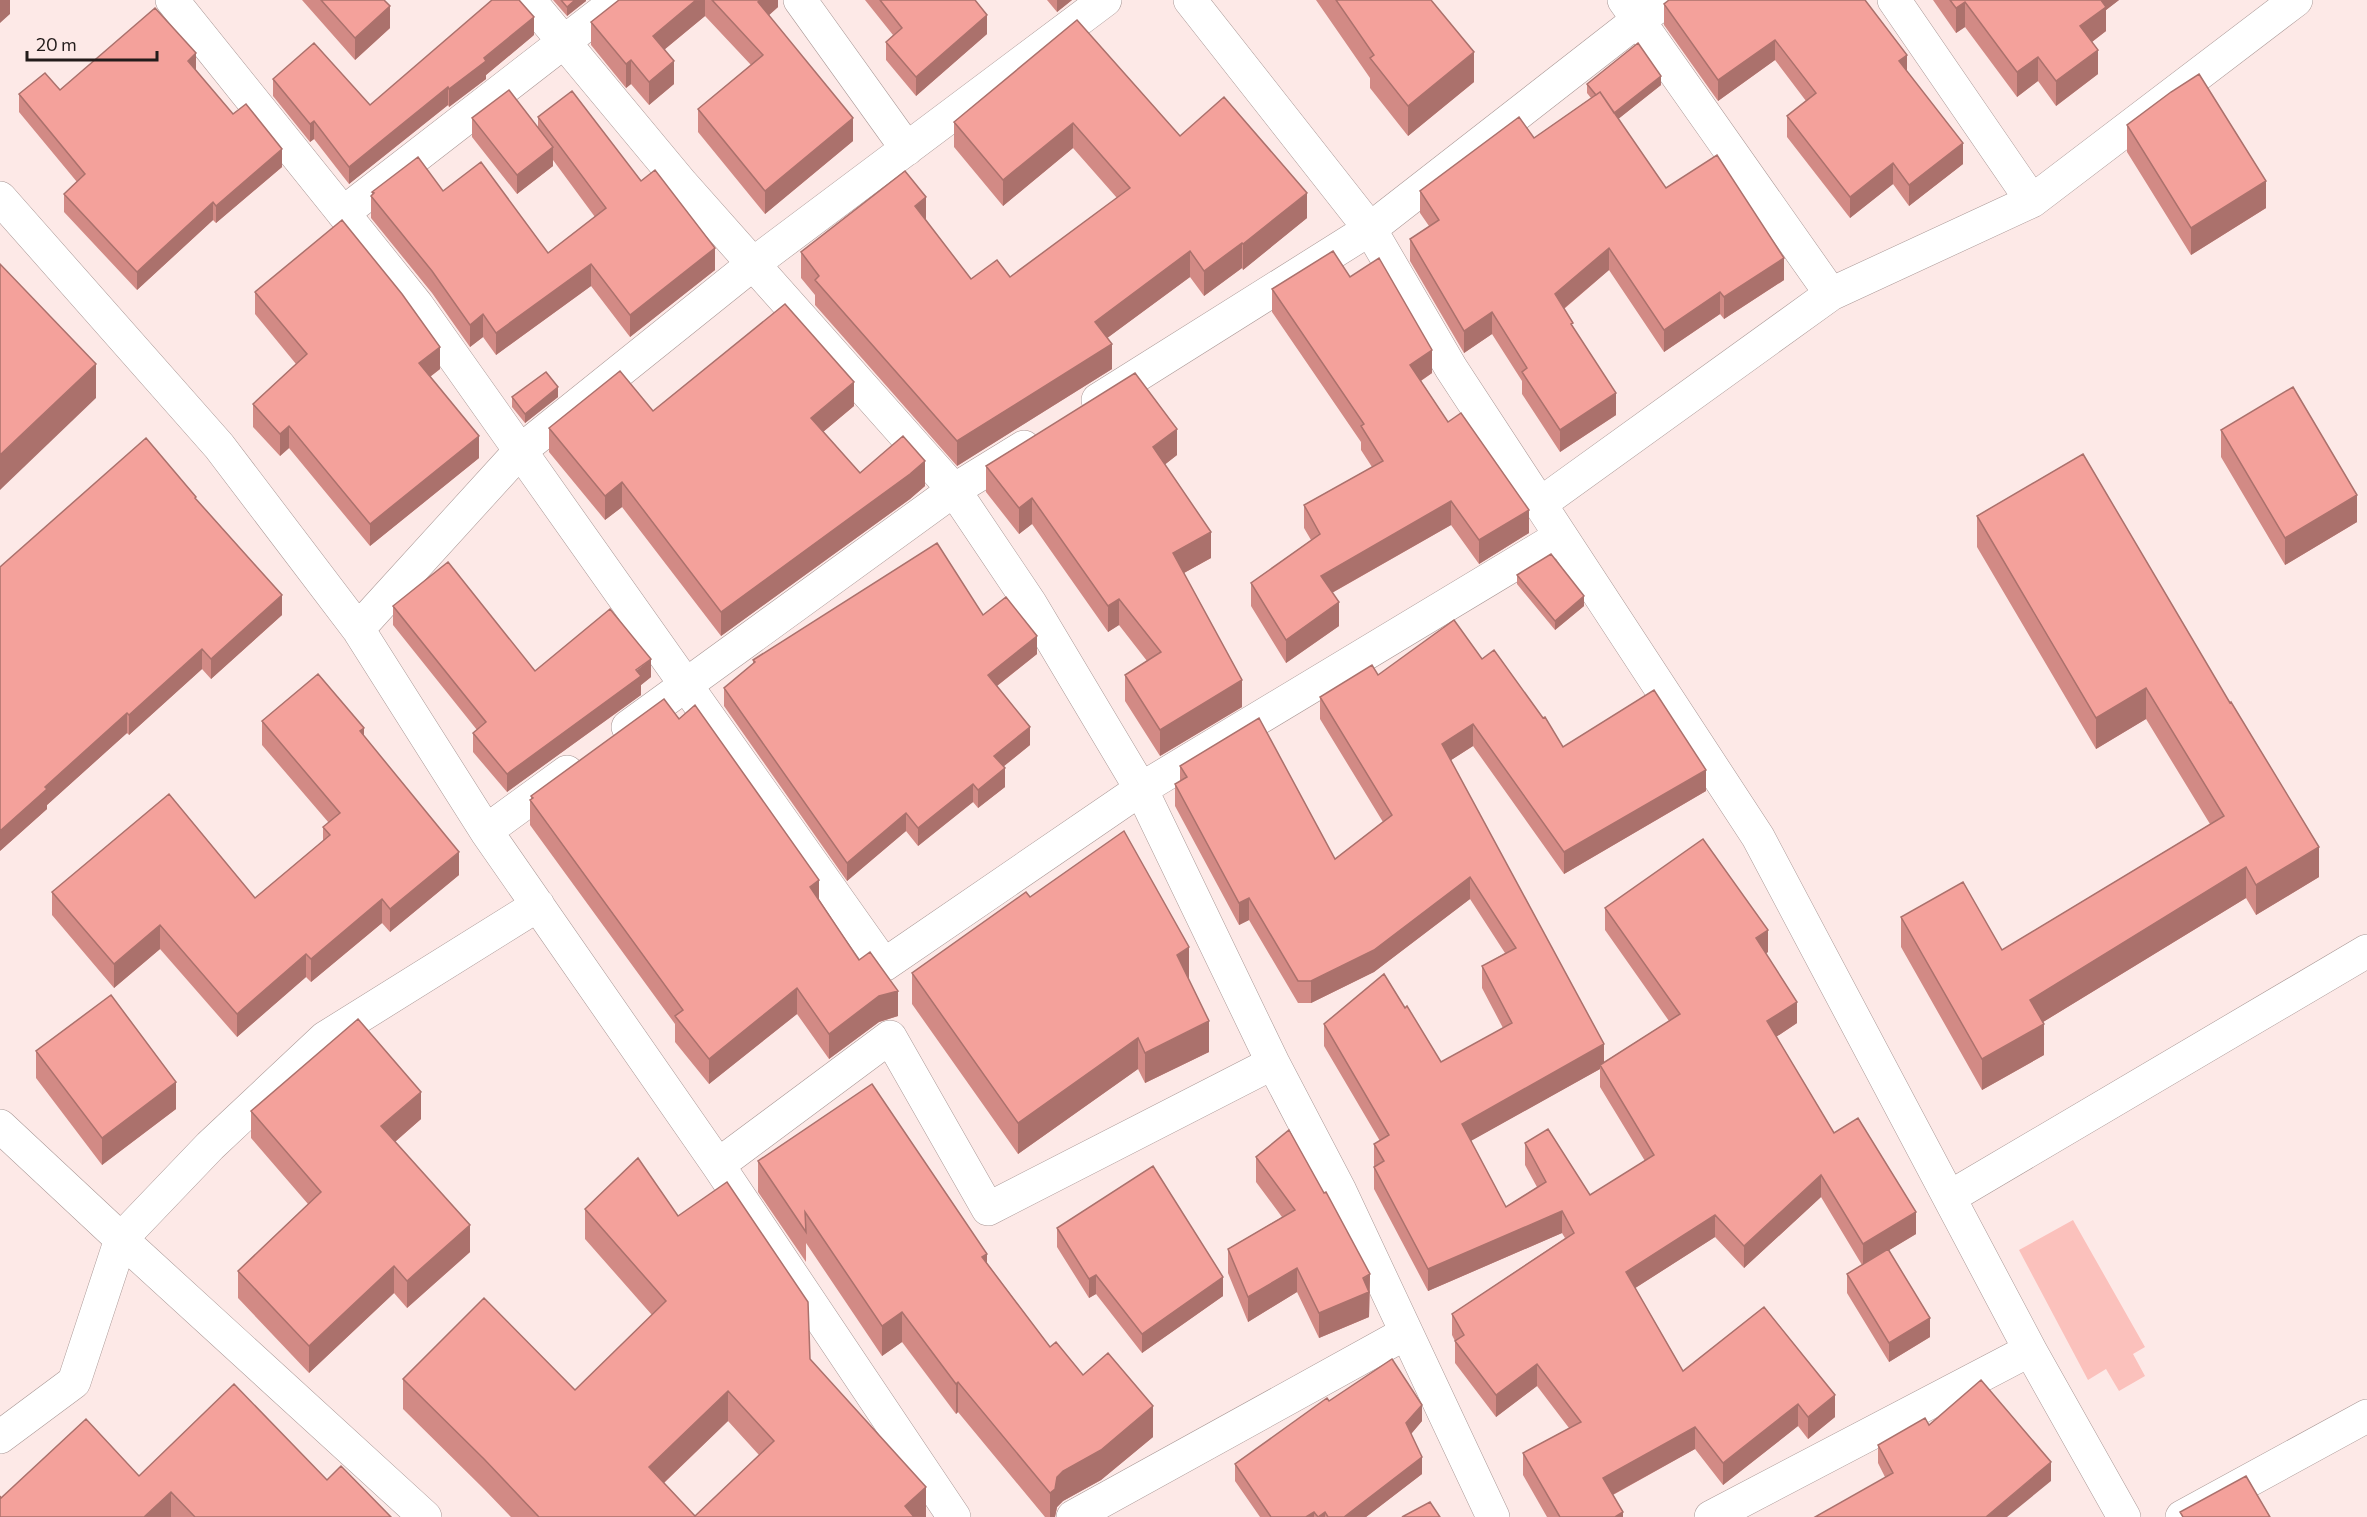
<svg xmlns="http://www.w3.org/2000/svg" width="2367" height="1517" font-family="Commissioner,sans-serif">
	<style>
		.green { fill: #fbc1bc }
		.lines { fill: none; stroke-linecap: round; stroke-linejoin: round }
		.street-casing { stroke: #aa9896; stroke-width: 34 }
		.street { stroke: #fff; stroke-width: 33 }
		.wall { fill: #d28a85; fill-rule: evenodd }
		.shaded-wall { fill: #ab716c }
		.building { fill: #f4a19b; stroke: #ab716c; stroke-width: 1.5; fill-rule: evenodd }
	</style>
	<rect width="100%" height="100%" fill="#fde9e7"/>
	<path class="green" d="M2073 1220 2145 1347 2133 1354 2145 1376 2119 1391 2106 1369 2088 1380 2019 1250Z"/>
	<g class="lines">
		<g class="street-casing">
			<path id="street" d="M172 0 417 305 884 965 1141 789 1561 536
				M529 0 682 184 954 490 1030 603 1141 789 1273 1063 1340 1191 1493 1517
				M800 0 907 149
				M1190 0 1370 229 1451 368 1758 837 2030 1350 2124 1517
				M1624 0 1831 294
				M1894 0 2032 201
				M0 198 219 446 358 629 486 831 718 1165 954 1517
				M343 213 618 0
				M1098 400 1370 229 1638 20 1668 0
				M1540 504 1831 294 2032 201 2296 0
				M358 629 520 451 753 264 1105 0
				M628 727 954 490 1024 447
				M486 831 567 772
				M0 1126 121 1239 425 1517
				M718 1165 890 1037 988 1209 1273 1063
				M1950 1197 2367 951
				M0 1437 74 1382 121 1239 210 1146 325 1038 538 905
				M1073 1517 1406 1333
				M1711 1517 2030 1350
				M2182 1517 2367 1416"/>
		</g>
		<use href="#street" class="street"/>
	</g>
	<path class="wall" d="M302 0H384L390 28 355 60Z
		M553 0H586V1L567 16Z
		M619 0H778V7L769 15 853 141 765 214 698 132V109L751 65 705 16 665 49 674 84 649 105 631 84 626 88 591 45V22Z
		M865 0H975L987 34 916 96 886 60V42L893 35Z
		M1047 0H1072L1057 12Z
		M1316 0H1431L1474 82 1408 136 1370 88V78Z
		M1933 0H2119L2106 10V31L2092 42 2098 74 2056 106 2038 81 2017 97 1965 27 1956 33Z
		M1664 4 1907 72 1963 164 1909 206 1893 184 1850 218 1787 137V116L1806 101 1775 60 1718 101 1664 25Z
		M1077 20 1180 136 1307 218 1243 270 1242 268 1204 296 1190 277 1107 338 1112 369 957 466 815 305V295L801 278V252L926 221 971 279 1010 277 1117 198 1073 148 1003 206 954 147V122Z
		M534 35 486 75V79L449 107 448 105 349 184 314 139 310 142 273 96V79L370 105Z
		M196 71 233 114 282 167 216 223 213 220 137 290 64 212V194L77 182 19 112V94L60 90Z
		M1587 84 1661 85 1618 119 1666 188 1784 280 1724 319 1720 314 1664 352 1609 270 1564 309 1616 415 1560 452 1522 394V381L1492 334 1464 353 1410 261V239L1429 226 1420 213V191L1534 138 1591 98 1587 93Z
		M538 117 641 181 715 270 630 337 591 286 496 355 483 337 470 347 432 293 371 218V196L372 194V192L443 191 548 253 595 217 553 160V166L517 194 472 137V118L538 128Z
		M2127 125 2266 208 2191 255 2127 152Z
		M1350 277 1432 373 1421 381 1448 422 1529 533 1479 564 1451 525 1332 593 1339 626 1286 663 1251 606V583L1311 540 1304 528V505L1372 467 1361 450V442L1272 312V289Z
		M255 292 440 369 430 377 479 458 370 546 289 448 280 456 253 427V404L296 364 255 314Z
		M512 397H558L525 423 512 407Z
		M854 406 823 432 860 473 925 486 910 499 721 636 622 507 605 520 549 452V428L653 411Z
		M2221 430 2357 522 2285 565 2221 457Z
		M2083 454 2319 877 2256 915 2246 898 2043 1022 2044 1055 1982 1090 1901 947V917L2002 950 2210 824 2146 719 2096 749 1977 547V516Z
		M1177 455 1164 465 1211 558 1184 573 1242 707 1160 756 1125 701V675L1147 661 1119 625 1108 632 1032 524 1019 534 986 492V466Z
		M196 500 282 615 211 679 202 669 129 735 127 733 47 805V809L0 851Z
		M1517 575 1584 606 1555 630 1517 584Z
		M393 606 535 671 651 677 641 685V695L507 792 473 752V733L477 730 393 625Z
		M983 615 1037 654 997 686 1030 745 1003 767 1005 787 978 808 973 802 918 846 906 831 847 881 724 706V688L753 664V660Z
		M1482 659 1563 747 1706 791 1564 874 1473 746 1451 760 1604 1062 1669 1021 1605 930V908L1768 952 1766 953 1797 1023 1776 1037 1834 1133 1916 1234 1889 1250 1930 1337 1889 1362 1847 1293V1274L1862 1265 1821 1197 1744 1268 1715 1237 1635 1288 1683 1371 1764 1307 1835 1417 1808 1439 1798 1426 1723 1485 1695 1449 1613 1495 1623 1517H1547L1523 1475V1453L1569 1428 1537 1386 1496 1417 1455 1363V1341L1452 1335V1314L1565 1238 1562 1233 1428 1291 1374 1189V1144L1380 1141 1324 1046V1024L1405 1008 1441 1062 1503 1028 1482 988V966L1505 953 1470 899 1374 972 1311 1003H1298L1249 920 1239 925 1175 806V784L1180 781V766L1335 859 1383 822 1320 719V697L1378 675ZM1600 1069V1087L1645 1161 1590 1195 1525 1143V1165L1537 1187 1506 1207 1470 1141Z
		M262 721 364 737 459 875 390 932 382 923 311 982 306 977 237 1037 160 949 114 988 52 915V892L255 898 323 841V827L329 823 262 745Z
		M531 796 819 899 859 960 898 1016 879 1022 829 1059 797 1014 709 1084 675 1042V1024L530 825V800L531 799Z
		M1030 897 1189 978 1188 979 1209 1052 1145 1083 1138 1069 1018 1154 912 1004V973Z
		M36 1051 176 1109 102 1165 36 1078Z
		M251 1111 421 1119 395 1142 470 1252 407 1308 394 1293 309 1373 238 1298V1271L308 1204 251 1138Z
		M1256 1157 1370 1274 1369 1317 1319 1338 1297 1292 1248 1322 1228 1273V1249L1282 1217 1256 1182Z
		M758 1161 987 1263 1050 1347 1153 1437 1101 1480 1063 1501 1057 1507 1055 1517H1045L958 1412 956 1414 902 1342 882 1356 806 1243V1262L758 1192Z
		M585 1209 678 1216 810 1359 926 1517H511L484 1489 403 1409V1379L575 1390 652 1315 585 1239ZM728 1421 759 1455 695 1516 664 1483Z
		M1057 1228 1223 1296 1142 1353 1096 1294 1089 1298 1057 1247Z
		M1329 1401 1422 1421 1411 1434 1422 1474 1366 1517H1260L1235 1481V1464Z
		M1929 1425 2051 1481 1885 1477 1878 1463V1445Z
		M139 1476 327 1480 391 1517H0L1 1498Z"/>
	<path class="shaded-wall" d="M0 0H10V14L0 23Z
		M575 0H586V1L567 16V7Z
		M696 0H705V16L653 59V36Z
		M761 0H778V7L758 25V2Z
		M1057 0H1072L1057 12Z
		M2096 0H2119L2106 10V31L2080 51V26Z
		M1965 2V27L1956 33V8Z
		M390 6V28L355 60V38Z
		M987 15V34L916 96V77Z
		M534 17V35L486 75V79L449 107V89L484 58Z
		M1775 40V60L1718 101V80Z
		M2098 50V74L2056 106V81Z
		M1474 52V82L1408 136V106Z
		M196 53V71L188 61Z
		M1907 55V76L1899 61Z
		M2038 57V81L2017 97V72Z
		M631 60V84L626 88V64Z
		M674 61V84L649 105V82Z
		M1661 76V85L1612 124V115Z
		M448 87V105L349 184V167Z
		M853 118V141L765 214V191Z
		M314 121V139L310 142V124Z
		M1073 123V148L1003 206V180Z
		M1963 143V164L1909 206V185Z
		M553 147V166L517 194V175Z
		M282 149V167L216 223V206Z
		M1893 163V184L1850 218V197Z
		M2266 181V208L2191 255V228Z
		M1307 193V218L1243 270V244Z
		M926 197V222L915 206Z
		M213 202V220L137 290V272Z
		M1242 243V268L1204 296V271Z
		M715 248V270L630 337V315Z
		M1609 248V270L1555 316V294Z
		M1190 251V277L1095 347V322Z
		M1784 258V280L1724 319V297Z
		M591 264V286L496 355V333Z
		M1720 292V314L1664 352V330Z
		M1492 312V334L1464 353V331Z
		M483 314V337L470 347V325Z
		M1112 344V369L957 466V441Z
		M440 347V369L419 385V363Z
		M1432 350V373L1410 388V365Z
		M96 364V398L0 490V455Z
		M854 382V406L811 442V418Z
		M558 387V397L525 423V414Z
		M1616 393V415L1560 452V430Z
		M289 426V448L280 456V434Z
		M1177 429V455L1153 474V447Z
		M479 436V458L370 546V524Z
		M925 461V486L910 499 721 636V612Z
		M622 482V507L605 520V496Z
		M2357 495V522L2285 565V538Z
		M1032 498V524L1019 534V508Z
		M1451 501V525L1321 599V576Z
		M1529 510V533L1479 564V540Z
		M1211 532V558L1173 579V553Z
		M282 595V615L211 679V659Z
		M1584 596V606L1555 630V621Z
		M1119 599V625L1108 632V606Z
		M1339 602V626L1286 663V640Z
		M1037 636V654L988 693V675Z
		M202 649V669L129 735V715Z
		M651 659V677L641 685V695L507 792V774Z
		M1242 680V707L1160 756V730Z
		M2146 688V719L2096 749V718Z
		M127 713V733L47 805V809L0 851V831L45 787Z
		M1473 724V746L1442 766V744Z
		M1030 727V745L994 774V756Z
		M364 728V751L360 731Z
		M1005 768V787L978 808V790Z
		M1706 770V791L1564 874V852Z
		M973 784V802L918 846V828Z
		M906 813V831L847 881V863Z
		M2319 847V877L2256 915V885Z
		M459 852V875L390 932V909Z
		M2246 867V898L2030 1030V1000Z
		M1470 877V899L1374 972 1311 1003V981Z
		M819 880V905L810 887Z
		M1249 898V920L1239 925V903Z
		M382 899V923L311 982V959Z
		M160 925V949L114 988V964Z
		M1768 930V952L1756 960V938Z
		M1189 947V978L1177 986V955Z
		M306 954V977L237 1037V1014Z
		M797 988V1014L709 1084V1059Z
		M898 991V1016L879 1022 829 1059V1034L879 996Z
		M1797 1002V1023L1767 1043V1021Z
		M1209 1021V1052L1145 1083V1053Z
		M2044 1024V1055L1982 1090V1059Z
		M1138 1038V1069L1018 1154V1123Z
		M1604 1044V1066L1600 1065V1069L1462 1146V1124Z
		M176 1082V1109L102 1165V1138Z
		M421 1092V1119L381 1154V1126Z
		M1821 1175V1197L1744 1268V1246Z
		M1562 1211V1233L1428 1291V1269Z
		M1916 1212V1234L1863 1266V1244Z
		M1715 1215V1237L1626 1294V1272Z
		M470 1225V1252L407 1308V1281Z
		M987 1254V1284L982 1257Z
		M394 1266V1293L309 1373V1346Z
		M1297 1268V1292L1248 1322V1297Z
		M1370 1274 1369 1317 1319 1338V1313Z
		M1096 1275V1294L1089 1298V1279Z
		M1223 1277V1296L1142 1353V1334Z
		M902 1312V1342L882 1356V1326Z
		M1930 1318V1337L1889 1362V1343Z
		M1537 1364V1386L1496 1417V1395Z
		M958 1382V1412L956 1414V1384Z
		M728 1391V1421L649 1497V1467Z
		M1835 1395V1417L1808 1439V1417Z
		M1798 1404V1426L1723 1485V1463Z
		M1422 1405V1421L1406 1440V1423Z
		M1153 1406V1437L1101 1480 1063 1501 1057 1507 1055 1517H1050V1493L1057 1477 1063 1471Z
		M1695 1427V1449L1603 1500V1478Z
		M1422 1457V1474L1366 1517H1344Z
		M2051 1462V1481L2007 1517H1986Z
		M926 1487V1517H905V1506Z
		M171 1492V1517H144Z
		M1314 1512V1517H1306Z
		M1325 1512V1517H1318Z
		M1623 1512V1517H1615Z"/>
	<path class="building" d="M321 0H384L390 6 355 38Z
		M492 0H519L534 17 484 58 486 61 449 89 448 87 349 167 314 121 310 124 273 79 314 43 370 105Z
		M561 0H575L567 7Z
		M619 0H696L653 36 674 61 649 82 631 60 626 64 591 22Z
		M712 0H761L758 2 853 118 765 191 698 109 763 55Z
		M880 0H975L987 15 916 77 886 42 902 28Z
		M1336 0H1431L1474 52 1408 106 1370 58 1374 55Z
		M1669 0H1865L1907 55 1899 61 1963 143 1909 185 1893 163 1850 197 1787 116 1816 93 1775 40 1718 80 1664 4Z
		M1950 0H2101L2106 7 2080 26 2098 50 2056 81 2038 57 2017 72 1965 2 1956 8Z
		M155 8 196 53 188 61 233 114 246 104 282 149 216 206 213 202 137 272 64 194 85 174 19 94 45 73 60 90Z
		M1077 20 1180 136 1224 97 1307 193 1243 244 1242 243 1204 271 1190 251 1095 322 1112 344 957 441 815 280 819 276 801 252 905 171 926 197 915 206 971 279 997 260 1010 277 1130 188 1073 123 1003 180 954 122Z
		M1638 43 1661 76 1614 113 1600 92 1596 95 1587 84Z
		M2199 74 2266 181 2191 228 2127 125 2171 92Z
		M509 90 553 147 517 175 472 118Z
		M572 91 641 181 655 170 715 248 630 315 591 264 496 333 483 314 470 325 432 271 371 196 374 193 372 192 418 157 443 191 481 162 548 253 606 208 538 117Z
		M1600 92 1666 188 1717 155 1784 258 1724 297 1720 292 1664 330 1609 248 1555 294 1573 323 1571 324 1616 393 1560 430 1522 372 1527 368 1492 312 1464 331 1410 239 1439 220 1420 191 1519 117 1534 138Z
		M342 220 402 294 440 347 419 363 479 436 370 524 289 426 280 434 253 404 307 354 255 292Z
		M1333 251 1350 277 1379 258 1432 350 1410 365 1448 422 1461 413 1529 510 1479 540 1451 501 1321 576 1339 602 1286 640 1251 583 1320 534 1304 505 1383 461 1361 426 1364 424 1272 289Z
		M0 264 96 364 0 455Z
		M785 304 854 382 811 418 860 473 903 436 925 461 910 474 721 612 622 482 605 496 549 428 620 371 653 411Z
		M546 372 558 387 525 414 512 397Z
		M1135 373 1177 429 1153 447 1211 532 1173 553 1242 680 1160 730 1125 675 1161 652 1119 599 1108 606 1032 498 1019 508 986 466Z
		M2293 387 2357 495 2285 538 2221 430Z
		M146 438 196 497 195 498 282 595 211 659 202 649 129 715 127 713 45 787 47 789 0 831V567Z
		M2083 454 2230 703 2231 702 2319 847 2256 885 2246 867 2030 1000 2044 1024 1982 1059 1901 917 1963 882 2002 950 2224 816 2146 688 2096 718 1977 516Z
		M937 543 983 615 1006 597 1037 636 988 675 1030 727 994 756 1005 768 978 790 973 784 918 828 906 813 847 863 724 688 755 662 753 660Z
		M1551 554 1584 596 1555 621 1517 575Z
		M448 562 535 671 610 609 651 659 636 670 641 676 507 774 473 733 486 722 393 606Z
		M1454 620 1482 659 1494 650 1543 718 1545 717 1563 747 1654 690 1706 770 1564 852 1473 724 1442 744 1604 1044 1462 1124 1506 1207 1546 1182 1525 1143 1548 1129 1590 1195 1654 1155 1600 1065 1680 1014 1605 908 1703 839 1768 930 1756 938 1797 1002 1767 1021 1834 1133 1858 1118 1916 1212 1863 1244 1821 1175 1744 1246 1715 1215 1626 1272 1683 1371 1764 1307 1835 1395 1808 1417 1798 1404 1723 1463 1695 1427 1603 1478 1623 1512 1615 1517H1560L1523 1453 1581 1422 1537 1364 1496 1395 1455 1341 1464 1335 1452 1314 1574 1233 1562 1211 1428 1269 1374 1167 1384 1161 1374 1144 1389 1135 1324 1024 1384 974 1405 1008 1407 1006 1441 1062 1512 1023 1482 966 1516 948 1470 877 1374 950 1311 981H1298L1249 898 1239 903 1175 784 1187 777 1180 766 1259 718 1335 859 1392 815 1320 697 1372 665 1378 675Z
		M318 674 364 728 360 731 459 852 390 909 382 899 311 959 306 954 237 1014 160 925 114 964 52 892 169 794 255 898 330 835 323 827 340 813 262 721Z
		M664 699 679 719 695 705 819 880 810 887 859 960 870 952 898 991 879 996 829 1034 797 988 709 1059 675 1016 683 1010 530 800 533 798 531 796Z
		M1124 831 1189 947 1177 955 1209 1021 1145 1053 1138 1038 1018 1123 912 973 1026 892 1030 897Z
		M111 995 176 1082 102 1138 36 1051Z
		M358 1019 421 1092 381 1126 470 1225 407 1281 394 1266 309 1346 238 1271 321 1192 251 1111Z
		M872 1084 987 1254 982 1257 1050 1347 1056 1342 1083 1375 1108 1353 1153 1406 1101 1450 1063 1471 1057 1477 1055 1489 1050 1493 958 1382 956 1384 902 1312 882 1326 805 1212 806 1232 758 1161Z
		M1289 1130 1324 1193 1326 1192 1370 1274 1363 1278 1369 1292 1319 1313 1297 1268 1248 1297 1228 1249 1295 1210 1256 1157Z
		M638 1158 678 1216 727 1182 808 1302 810 1359 926 1487 905 1506 914 1517H539L484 1459 403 1379 484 1298 575 1390 666 1301 585 1209ZM728 1391 774 1441 695 1516 649 1467Z
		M1153 1166 1223 1277 1142 1334 1096 1275 1089 1279 1057 1228Z
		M1888 1249 1930 1318 1889 1343 1847 1274Z
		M1392 1359 1422 1405 1406 1423 1422 1457 1344 1517H1328L1325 1512 1318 1517 1314 1512 1306 1517H1271L1235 1464 1327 1398 1329 1401Z
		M1981 1380 2051 1462 1986 1517H1815L1893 1473 1878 1445 1925 1418 1929 1425Z
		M234 1384 327 1480 341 1466 391 1517H195L171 1492 144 1517H0V1496L1 1498 86 1419 139 1476Z
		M2246 1476 2270 1517H2183L2180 1512Z
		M1430 1502 1440 1517H1402Z"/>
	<path d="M27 51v9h130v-9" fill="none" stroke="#231c1b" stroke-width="3"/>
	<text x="36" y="51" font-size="18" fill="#231c1b" stroke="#fde9e7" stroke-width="4.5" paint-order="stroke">20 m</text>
</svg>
